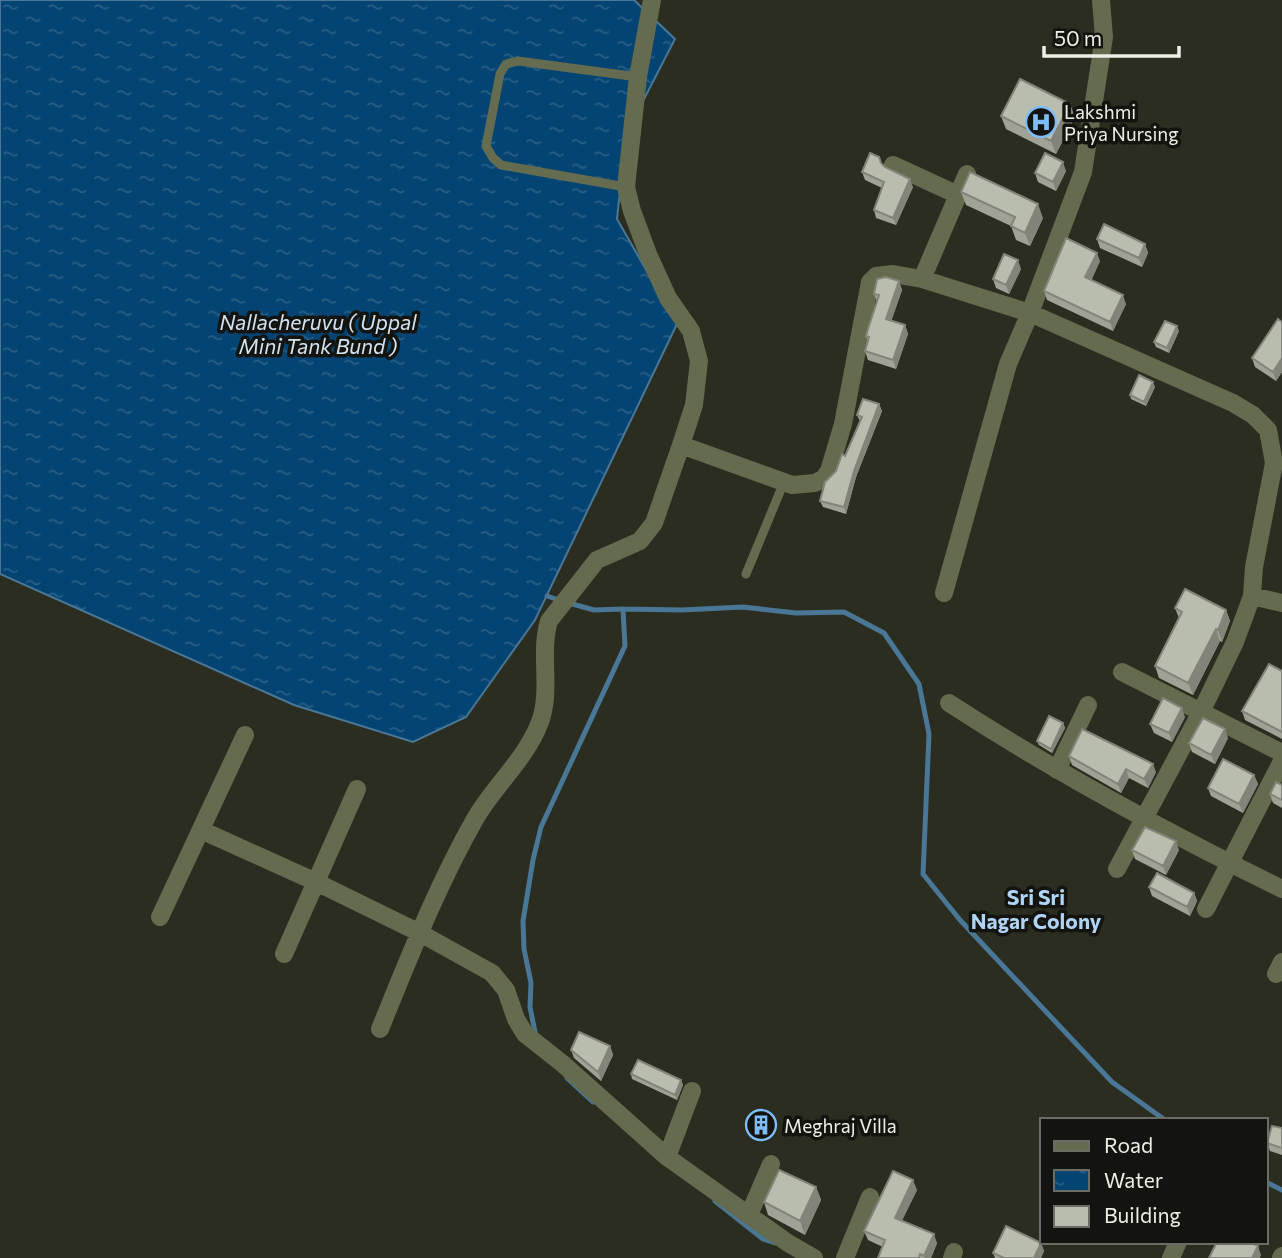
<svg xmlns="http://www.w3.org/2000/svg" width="1282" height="1258" font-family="Commissioner,sans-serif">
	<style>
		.water { fill: url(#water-ripples); stroke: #4a7796; stroke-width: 2 }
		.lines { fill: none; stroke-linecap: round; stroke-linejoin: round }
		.stream { stroke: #4a7796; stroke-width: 5 }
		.service { stroke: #646b4e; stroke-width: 9 }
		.minor { stroke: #646b4e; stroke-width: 18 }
		.wall { fill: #9fa395 }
		.shaded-wall { fill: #828479 }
		.building { fill: #b9bdad; stroke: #828479; stroke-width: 2 }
		.labels { text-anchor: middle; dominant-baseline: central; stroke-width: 7; stroke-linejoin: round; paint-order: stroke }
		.poi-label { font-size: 19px; fill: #edefe6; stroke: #13140f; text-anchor: start }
		.water-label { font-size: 21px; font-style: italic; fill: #d4e3f2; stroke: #13140f }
		.neighbourhood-label { font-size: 21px; font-weight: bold; fill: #b1d3f5; stroke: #13140f }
	</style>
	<defs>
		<pattern id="water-ripples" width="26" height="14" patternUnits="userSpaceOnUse" patternTransform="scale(1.75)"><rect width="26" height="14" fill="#044473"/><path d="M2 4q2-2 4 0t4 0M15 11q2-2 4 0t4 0" fill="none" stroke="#295f87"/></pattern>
	</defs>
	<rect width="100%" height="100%" fill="#2a2d20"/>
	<path class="water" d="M0 0H634L675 39 626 134 617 219 677 324 535 620 466 717 413 742 294 705 0 574Z"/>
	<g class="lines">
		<path class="stream" d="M547 596 559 600
			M623 609 682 610 743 607 796 613 844 612 884 633 919 684 929 734 923 874 960 920 1112 1082 1165 1120
			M536 1037 530 1007 531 983 524 949 523 921 533 860 541 827 625 646 623 609 594 610 569 603
			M567 1078 593 1102
			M1266 1182 1282 1190
			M715 1201 763 1239 775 1243"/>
		<path class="service" d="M626 187 501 165 493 158 486 146 500 74 506 64 518 61 638 77
			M746 574 784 482"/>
		<path class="minor" d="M652 0 638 77 626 187 632 211 648 254 668 298 691 331 699 361 694 405 681 445
			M893 165 958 195
			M922 279 967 174
			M944 593 1008 364 1030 313 1083 172 1104 37 1101 0
			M1252 596 1282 603
			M1122 672 1282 753
			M949 703C1055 772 1168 833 1282 889
			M1057 770 1088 705
			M201 830 316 882 420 933 492 973 506 990 516 1019 525 1034 563 1064 667 1157 788 1243 814 1258
			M1206 909 1282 761
			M160 917 245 735
			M284 954 357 789
			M1276 974 1282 962
			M380 1029C409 958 437 886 475 819 494 786 526 759 540 722 552 689 539 654 549 621L597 560 640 541 654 523 681 445 792 485 815 483 824 478 829 471 843 424 870 282 876 276 893 274 922 279 1030 313 1233 403 1253 415 1268 430 1274 463 1254 567 1252 596 1235 642 1201 712 1117 869
			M667 1157 692 1091
			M749 1215 771 1164
			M845 1258 870 1197
			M952 1258 954 1252
			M1171 1258 1178 1242
			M1281 1258 1282 1256"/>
	</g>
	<path class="wall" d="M1001 116 1075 117 1056 154 1006 129Z
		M882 165 913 187 896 225 876 218 874 210 882 188 865 180 862 172Z
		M1066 171 1056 191 1038 182 1035 173Z
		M961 192 1043 218 1030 246 1016 240 1011 226 966 205Z
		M1097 239 1145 244 1148 253 1142 267 1100 248Z
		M1100 261 1091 280 1126 304 1113 331 1047 300 1044 291Z
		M1021 269 1009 294 996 288 993 279Z
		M899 281 902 290 891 321 905 325 908 334 896 369 868 360 865 351 868 341 866 336 877 301 874 294Z
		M1282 322V372L1276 381 1255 367 1252 358Z
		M1179 331 1169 353 1156 347 1154 342Z
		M1155 387 1146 406 1131 399 1130 395Z
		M879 404 882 411 856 477 846 514 823 507 820 501 845 456 860 421 857 415Z
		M1175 608 1226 610 1230 621 1222 642 1220 641 1193 695 1159 678 1155 666 1179 618Z
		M1282 671V739L1245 720 1242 711Z
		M1185 717 1172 742 1154 733 1150 724Z
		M1063 723 1065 728 1052 753 1039 745 1037 741Z
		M1228 738 1215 764 1192 752 1189 743Z
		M1069 756 1156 772 1148 788 1129 778 1121 793 1072 765Z
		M1254 775 1258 784 1243 813 1211 796 1208 788Z
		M1282 785V808L1273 803 1270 794Z
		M1132 850H1179L1166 875 1135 859Z
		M1149 887 1194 893 1197 901 1190 916 1152 896Z
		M610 1046 613 1055 601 1081 574 1058 571 1050Z
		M631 1074 681 1080 683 1085 677 1100 632 1079Z
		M1282 1128V1155L1270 1151 1267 1143Z
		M816 1187 821 1200 805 1235 768 1215 764 1202Z
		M917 1190 902 1220 937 1243 931 1258H878L883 1247 868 1240 864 1231Z
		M1041 1243 1044 1251 1041 1258H995L993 1253Z"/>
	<path class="shaded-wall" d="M1070 104 1075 117 1056 154 1051 141Z
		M1063 162 1066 171 1056 191 1053 182Z
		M910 179 913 187 896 225 893 218Z
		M1038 204 1043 218 1030 246 1025 233Z
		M1145 244 1148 253 1142 267 1139 258Z
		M1097 253 1100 261 1089 286 1085 277Z
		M1018 260 1021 269 1009 294 1006 285Z
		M899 281 902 290 889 328 886 319Z
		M1123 295 1126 304 1113 331 1110 322Z
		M905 325 908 334 896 369 893 360Z
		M1177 326 1179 331 1169 353 1167 348Z
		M1282 358V372L1276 381 1273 372Z
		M1153 382 1155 387 1146 406 1144 402Z
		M879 404 882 411 856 477 846 514 844 507 854 471Z
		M1226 610 1230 621 1222 642 1218 630Z
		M1216 629 1220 641 1193 695 1188 683Z
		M1182 708 1185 717 1172 742 1169 733Z
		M1063 723 1065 728 1052 753 1051 749Z
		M1225 729 1228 738 1215 764 1211 755Z
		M1153 764 1156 772 1148 788 1144 779Z
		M1126 769 1129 778 1121 793 1118 784Z
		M1254 775 1258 784 1243 813 1239 804Z
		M1176 841 1179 850 1166 875 1163 866Z
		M1194 893 1197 901 1190 916 1187 907Z
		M610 1046 613 1055 601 1081 598 1072Z
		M681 1080 683 1085 677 1100 675 1095Z
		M913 1180 917 1190 899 1227 895 1218Z
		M816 1187 821 1200 805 1235 800 1221Z
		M934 1234 937 1243 931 1258H925L924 1256Z
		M1041 1243 1044 1251 1041 1258H1034Z
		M1258 1246 1261 1255 1260 1258H1252Z"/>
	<path class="building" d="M1020 79 1070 104 1051 141 1001 116Z
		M870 153 879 157 881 163 885 167 910 179 893 218 874 210 884 182 862 172Z
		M1045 153 1063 162 1053 182 1035 173Z
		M970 172 1038 204 1025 233 1011 226 1015 217 961 192Z
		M1104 224 1145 244 1139 258 1097 239Z
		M1066 238 1097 253 1085 277 1123 295 1110 322 1044 291Z
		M1004 254 1018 260 1006 285 993 279Z
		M886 277 899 281 886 319 905 325 893 360 865 351 869 337 866 336 868 329 879 295 874 294 877 279Z
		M1278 319 1282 322V358L1273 372 1252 358Z
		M1165 321 1177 326 1167 348 1154 342Z
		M1139 375 1153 382 1144 402 1130 395Z
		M863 399 879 404 854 471 844 507 820 501 825 482 836 471 842 454 845 456 862 417 857 415Z
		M1185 589 1226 610 1218 630 1216 629 1188 683 1155 666 1182 612 1175 608Z
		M1269 664 1282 671V732L1242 711Z
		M1163 698 1182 708 1169 733 1150 724Z
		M1049 716 1063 723 1051 749 1037 741Z
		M1203 718 1225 729 1211 755 1189 743Z
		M1082 729 1153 764 1144 779 1126 769 1118 784 1069 756Z
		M1223 759 1254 775 1239 804 1208 788Z
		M1276 782 1282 785V800L1270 794Z
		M1145 827 1176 841 1163 866 1132 850Z
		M1157 873 1194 893 1187 907 1149 887Z
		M579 1032 610 1046 598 1072 571 1050Z
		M638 1060 681 1080 675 1095 631 1074Z
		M1272 1126 1282 1128V1148L1267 1143Z
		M779 1170 816 1187 800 1221 764 1202Z
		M893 1171 913 1180 895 1218 934 1234 924 1256 920 1254 919 1258H878L885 1240 864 1231Z
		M1006 1226 1041 1243 1034 1258H1004L993 1253Z
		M1217 1242H1250L1258 1246 1252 1258H1209Z"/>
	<defs>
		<g id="hospital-ring" transform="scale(1.575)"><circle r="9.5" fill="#13140f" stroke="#7ebdf9" stroke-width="1.5"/><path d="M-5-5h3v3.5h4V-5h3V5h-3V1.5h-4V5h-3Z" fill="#7ebdf9"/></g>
		<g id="building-ring" transform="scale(1.575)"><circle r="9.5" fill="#13140f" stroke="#7ebdf9" stroke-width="1.5"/><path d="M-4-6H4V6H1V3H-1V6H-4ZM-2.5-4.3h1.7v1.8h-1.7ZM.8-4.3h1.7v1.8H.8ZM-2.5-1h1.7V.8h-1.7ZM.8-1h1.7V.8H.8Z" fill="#7ebdf9"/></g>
	</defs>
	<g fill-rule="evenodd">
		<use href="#hospital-ring" x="1041" y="122"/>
		<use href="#building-ring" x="761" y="1125"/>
	</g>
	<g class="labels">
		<g class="poi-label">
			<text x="1064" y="111">Lakshmi<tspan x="1064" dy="22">Priya Nursing</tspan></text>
			<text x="784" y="1125">Meghraj Villa</text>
		</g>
		<g class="water-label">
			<text x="318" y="321">Nallacheruvu ( Uppal<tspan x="318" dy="24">Mini Tank Bund )</tspan></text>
		</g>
		<g class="neighbourhood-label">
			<text x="1036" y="896">Sri Sri<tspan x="1036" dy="24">Nagar Colony</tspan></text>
		</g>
	</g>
	<rect x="1040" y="1118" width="228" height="126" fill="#13140f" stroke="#6a6c65" stroke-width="2"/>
	<rect x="1054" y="1141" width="35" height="10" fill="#646b4e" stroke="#6a6c65" stroke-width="2"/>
	<text x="1104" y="1153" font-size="21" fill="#edefe6">Road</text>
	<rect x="1054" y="1170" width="35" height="21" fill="url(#water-ripples)" stroke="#6a6c65" stroke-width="2"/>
	<text x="1104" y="1188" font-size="21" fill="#edefe6">Water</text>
	<rect x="1054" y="1206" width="35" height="21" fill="#b9bdad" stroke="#6a6c65" stroke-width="2"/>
	<text x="1104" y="1223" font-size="21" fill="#edefe6">Building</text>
	<path d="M1044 46v10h135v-10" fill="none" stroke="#edefe6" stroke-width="3.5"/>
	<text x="1054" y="46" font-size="21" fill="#edefe6" stroke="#13140f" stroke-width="5" paint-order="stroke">50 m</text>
</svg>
